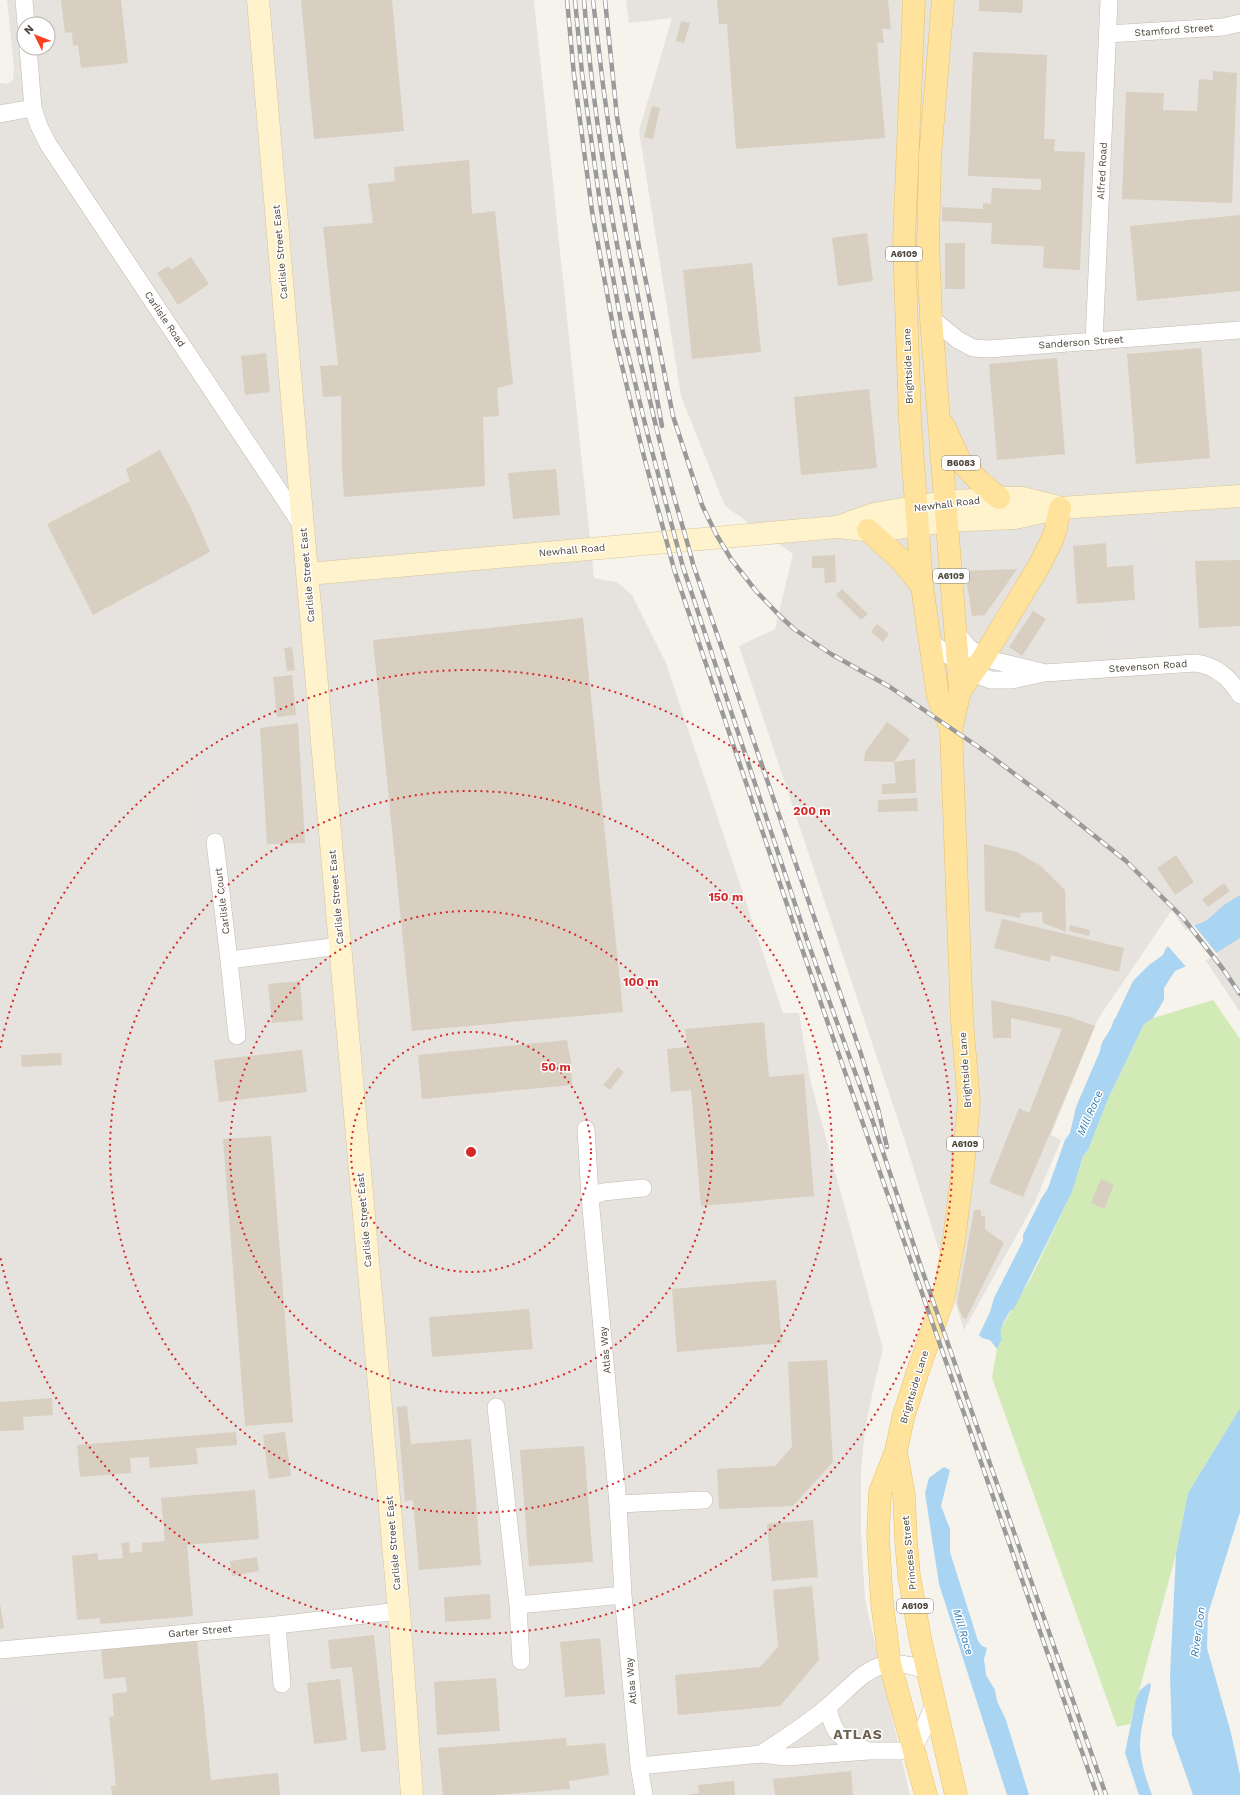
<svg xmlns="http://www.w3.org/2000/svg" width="1240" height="1795" font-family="'Work Sans',sans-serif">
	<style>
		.industrial { fill: #e6e2dd; fill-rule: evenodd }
		.green { fill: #d2eab5 }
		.parking { fill: #e5e3e0 }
		.water { fill: #a9d4f2 }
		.pier { fill: #f6f3ec }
		.building { fill: #d8cfc1 }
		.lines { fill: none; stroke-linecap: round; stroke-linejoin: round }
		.minor-casing { stroke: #c2bbae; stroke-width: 18 }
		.secondary-casing { stroke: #d6c79b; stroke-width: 23 }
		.primary-casing { stroke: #e6c16a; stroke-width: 23 }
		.minor { stroke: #fff; stroke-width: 17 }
		.secondary { stroke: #fff3cd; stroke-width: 22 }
		.primary { stroke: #ffe39c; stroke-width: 22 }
		.rail-casing { stroke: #9a9a9a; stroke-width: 4.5 }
		.rail { stroke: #fff; stroke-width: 3; stroke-dasharray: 9; stroke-linecap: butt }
		.ring { fill: none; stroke: #d62828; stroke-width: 2; stroke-dasharray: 2 4 }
		.labels { text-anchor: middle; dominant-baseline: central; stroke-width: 3; stroke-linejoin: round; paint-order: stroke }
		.shield { fill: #fff; stroke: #817c74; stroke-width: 1 }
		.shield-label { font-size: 9px; font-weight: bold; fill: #4b4439 }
		.street-label { font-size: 10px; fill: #4b4439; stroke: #fff }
		.water-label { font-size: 11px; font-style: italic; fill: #2e7ab2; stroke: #fff }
		.district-label { font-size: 14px; font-weight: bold; letter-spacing: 1px; fill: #6e6250; stroke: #fff }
		.centre { fill: #d62828; stroke: #fff; stroke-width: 2 }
		.ring-label { font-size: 12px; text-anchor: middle; font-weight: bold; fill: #d62828; stroke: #fff; stroke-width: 3; stroke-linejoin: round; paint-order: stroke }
	</style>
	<rect width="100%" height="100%" fill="#f6f3ec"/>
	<path class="industrial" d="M7 0H534L594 578 617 582 632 595 666 663 783 1013H799L810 1079 883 1349 875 1381 865 1429 861 1470V1532L865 1600 910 1795H0V83L7 84 13 80 14 68ZM24 24H48V48H24Z
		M626 0H1240V1012L1172 910 1098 1019 1051 1135 1061 1140 1035 1202 964 1330 905 1141 739 646 775 629 793 554 725 506 681 396 639 131 672 18 629 23Z"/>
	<path class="green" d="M1213 1000 1240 1039V1408L1188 1493 1176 1554 1130 1724 1117 1727 992 1378 997 1349 1002 1339 1000 1335 1001 1328 1031 1278 1072 1192 1083 1156 1088 1150 1108 1099 1144 1024 1153 1018Z"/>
	<path class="parking" d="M1240 514V560L1195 561 1194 516Z
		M1156 518 1167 640 1099 649 1096 603 1135 599 1133 565 1107 567 1104 523Z
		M1040 525 1022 558 963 563 960 529Z
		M241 701 260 728 267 844 200 839 192 756Z
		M24 1699 41 1795H0V1704Z"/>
	<path class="water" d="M1240 895V938L1216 953 1175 971 1164 988V1000L1153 1018 1144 1024 1108 1099 1088 1150 1083 1156 1072 1192 1014 1309 1010 1311C1006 1319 997 1330 1002 1339L997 1349 990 1340 982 1338 979 1335 990 1312 994 1298 1023 1241V1235L1041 1199 1048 1188 1065 1140 1070 1133 1076 1107 1100 1051C1102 1039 1104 1041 1109 1031 1113 1026 1112 1022 1116 1017L1133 981 1149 965 1163 955 1166 948 1193 926 1206 921 1224 905Z
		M1240 1408V1512L1208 1614 1207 1648 1231 1733 1240 1775V1795H1193L1172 1735 1170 1675 1176 1554 1188 1493Z
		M944 1467 950 1470 941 1506 950 1529V1552L978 1641 982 1646 987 1648 984 1659 986 1675 995 1690 997 1701 1006 1720 1029 1795H1007L939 1584 925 1493 929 1478Z
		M1149 1683 1151 1685C1147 1705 1140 1726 1140 1747 1141 1764 1146 1779 1152 1795H1139L1125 1753 1136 1699 1140 1690Z"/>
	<path class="pier" d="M1193 924 1218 955 1187 968 1167 945Z"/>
	<path class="building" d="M61 0H121L128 63 81 68 78 45 73 46 72 32 65 33Z
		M301 0H392L404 131 314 139Z
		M717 0H888L891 29H882L884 43H877L885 138 736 149 727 24H719Z
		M979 0H1023L1022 13 979 11Z
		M681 21 690 23 684 43 676 41Z
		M973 52 1047 55 1044 139H1055L1054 151 1085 152 1080 270 1043 268 1044 246 991 244 992 223 942 221V207L983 209V203L991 204 992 188 1041 190V179L968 176Z
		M1213 71 1237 73 1232 203 1122 199 1126 92 1164 93 1163 110 1197 111 1199 79 1213 80Z
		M652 106 660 108 653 139 644 137Z
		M469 160 472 214 495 211 513 384 497 388 499 416 483 417 485 486 344 497 342 467 341 396 323 397 320 366 338 365 323 227 373 223 368 184 395 181 394 167Z
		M1240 215V291L1137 301 1130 226Z
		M867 233 873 281 838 286 832 238Z
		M945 243H965V289H945Z
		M191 257 209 284 178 305 157 273 168 266 171 270Z
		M752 263 761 352 692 359 683 270Z
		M1201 348 1210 458 1136 464 1127 354Z
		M266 353 270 392 245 395 241 356Z
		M1057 358 1065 454 997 460 989 364Z
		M869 389 877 468 801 475 794 397Z
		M160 450 191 508 210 552 93 615 47 524 130 481 126 469Z
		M556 469 560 515 513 519 508 473Z
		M1106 543 1107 567 1133 565 1135 600 1077 604 1073 546Z
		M835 555 836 582 825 583 824 568H812V556Z
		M1240 560V626L1199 628 1195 561Z
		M1017 569 985 615 972 616 965 571Z
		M842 589 868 614 861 620 836 595Z
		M1033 611 1046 619 1022 656 1009 647Z
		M583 618 623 1012 412 1031 373 640Z
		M877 624 889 634 883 642 871 632Z
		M292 647 295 670 287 671 284 648Z
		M292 675 296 715 277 717 273 677Z
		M887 722 910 739 894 762 864 761 865 752Z
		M298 723 305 843 267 844 260 728Z
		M915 759 916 793 882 794V784L896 783 894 762Z
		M917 798 918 811 878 812V800Z
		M984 844 1017 852 1041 866 1065 890 1066 932 1043 923 1042 912 1021 913 1020 918 985 911Z
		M1176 855 1194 882 1175 895 1157 868Z
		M1224 883 1230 891 1208 907 1202 899Z
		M1002 919 1124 948 1119 972 1051 955 1050 962 994 948Z
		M1070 925 1090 930 1089 936 1069 931Z
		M300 981 303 1020 272 1023 268 984Z
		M991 1000 1067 1016 1095 1026 1023 1197 989 1183 1019 1108 1029 1113 1062 1029 1011 1018V1038H993Z
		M764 1022 769 1077 804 1074 814 1196 701 1206 691 1090 671 1092 667 1049 687 1047 685 1029Z
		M567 1040 571 1062 572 1085 422 1099 418 1055Z
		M302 1050 307 1092 219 1102 214 1060Z
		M61 1053 62 1065 22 1067 21 1055Z
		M618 1067 624 1072 610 1090 603 1085Z
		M271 1136 293 1422 245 1426 223 1139Z
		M1101 1179 1114 1185 1104 1209 1091 1203Z
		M974 1210H981V1216H985V1229L1004 1243 966 1319 962 1317 957 1303Z
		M776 1280 782 1343 677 1352 672 1289Z
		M529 1309 533 1349 432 1357 429 1317Z
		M827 1360 833 1462 793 1506 719 1509 717 1469 775 1466 792 1447 788 1362Z
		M52 1398 53 1415 23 1417 24 1430 0 1431V1402Z
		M407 1406 411 1444 471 1439 481 1565 419 1570 413 1500 405 1501 397 1407Z
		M236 1432 237 1445 196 1448 198 1464 150 1468 149 1457 130 1458 131 1473 80 1477 77 1445Z
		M285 1432 291 1476 269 1479 263 1435Z
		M584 1446 593 1562 529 1566 520 1450Z
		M255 1490 259 1539 187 1545 193 1616 100 1624V1618L77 1620 72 1556 98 1553V1560L123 1558 121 1543 129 1542 130 1553 142 1552V1543L165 1541 161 1498Z
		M813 1520 818 1577 772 1581 767 1524Z
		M257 1557 259 1571 232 1576 230 1561Z
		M812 1586 819 1660 780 1706 678 1715 675 1675 760 1667 778 1647 773 1590Z
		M490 1594 491 1619 445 1622 444 1597Z
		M0 1603 4 1628 0 1629Z
		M374 1635 386 1750 361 1752 352 1667 331 1669 328 1640Z
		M600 1638 605 1694 565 1697 560 1642Z
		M197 1639 211 1780 278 1773 280 1795H112L111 1786H116L109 1717 114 1716 112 1694 127 1692 125 1677 104 1679 101 1649Z
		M496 1678 500 1731 437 1735 434 1682Z
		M340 1679 347 1740 314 1744 307 1683Z
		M566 1738 567 1746 605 1743 609 1775 569 1781 570 1789 496 1795H443L438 1748Z
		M851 1771 853 1795H775L773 1779Z
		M734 1781 735 1795H687L699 1793 698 1785Z"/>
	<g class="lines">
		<g class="minor-casing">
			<path id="minor" d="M24 0 26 24
				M1108 34 1223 27 1240 23
				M28 48 33 108 39 126 48 144 303 527
				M0 114 33 108
				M931 318 958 340 973 348 989 349 1240 330
				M1094 342 1109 0
				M956 632 967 646 983 658 1042 672
				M931 642 972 673 991 680H1012L1044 673 1196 663C1216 666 1230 678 1240 695
				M215 842 229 960 340 946
				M229 960 237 1036
				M586 1129 590 1197 618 1504 623 1595 639 1766 761 1754 786 1757 869 1751H902L912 1749 916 1743 924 1728 935 1702
				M590 1197 603 1192 643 1188
				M496 1407 518 1605
				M618 1504 704 1500
				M277 1625 282 1684
				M0 1650 277 1625 399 1611
				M521 1661 518 1605 623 1595
				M828 1707C833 1736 842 1739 868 1751
				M761 1754C783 1740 804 1726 824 1710 860 1681 873 1649 927 1671
				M639 1766 644 1795"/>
		</g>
		<g class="secondary-casing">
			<path id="secondary" d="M258 0 303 527 399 1611 412 1795
				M843 525 874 514 944 502 999 498H1022L1055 506
				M308 574 837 527 876 531 946 521 1015 518 1060 508 1240 496"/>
		</g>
		<g class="primary-casing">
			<path id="primary" d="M914 0 904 241 910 421 922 586 938 697 951 729
				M944 426 960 461 980 482 999 498
				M868 530 901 560 922 586
				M960 691 983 658 1039 566 1052 540 1056 528 1060 508
				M896 1451 904 1495 906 1541 909 1575 920 1638 956 1795
				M926 1795 890 1664 882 1603 878 1536 880 1492 896 1451 903 1418 917 1374 943 1300 954 1240 963 1168 969 1102 962 1021 951 729 960 691 931 318 928 245 930 157 943 0"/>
		</g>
		<use href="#minor" class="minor"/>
		<use href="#secondary" class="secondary"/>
		<use href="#primary" class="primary"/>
		<g class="rail-casing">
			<path id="rail" d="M567 0 574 75 592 211 615 337 642 449 674 569 800 943 1097 1795
				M575 0 582 73 601 210 623 333 649 440 683 567 807 940 871 1116 920 1264 1106 1795
				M584 0C597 163 629 324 670 482 677 509 686 536 693 564L861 1054 878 1109 887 1147
				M593 0 603 85 615 172 662 426
				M605 0 617 117 639 247 673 416 702 505 716 534 731 559 756 591 779 615 794 629 831 654 890 687 980 748 1052 802 1126 861 1183 918 1223 969 1240 994"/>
		</g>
		<use href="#rail" class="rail"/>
	</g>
	<g class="ring">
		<circle cx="471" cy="1152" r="120"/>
		<circle cx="471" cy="1152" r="241"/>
		<circle cx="471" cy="1152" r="361"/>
		<path d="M0 1048A482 482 0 1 1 0 1256"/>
	</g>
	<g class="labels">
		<g class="shield">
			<rect x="886" y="247" width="36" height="14" rx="3"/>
			<rect x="942" y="456" width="38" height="14" rx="3"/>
			<rect x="933" y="569" width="36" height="14" rx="3"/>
			<rect x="947" y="1137" width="36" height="14" rx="3"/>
			<rect x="897" y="1599" width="36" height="14" rx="3"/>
		</g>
		<g class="shield-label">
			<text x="904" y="254">A6109</text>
			<text x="961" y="463">B6083</text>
			<text x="951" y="576">A6109</text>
			<text x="965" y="1144">A6109</text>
			<text x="915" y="1606">A6109</text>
		</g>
		<g class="street-label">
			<text transform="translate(1174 30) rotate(-4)">Stamford Street</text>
			<text transform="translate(1102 171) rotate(-87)">Alfred Road</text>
			<text transform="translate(280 252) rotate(-95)">Carlisle Street East</text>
			<text transform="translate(165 319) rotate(56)">Carlisle Road</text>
			<text transform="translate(1081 342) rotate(-4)">Sanderson Street</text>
			<text transform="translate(908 366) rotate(-92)">Brightside Lane</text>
			<text transform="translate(947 504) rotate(-7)">Newhall Road</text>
			<text transform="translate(572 550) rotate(-5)">Newhall Road</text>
			<text transform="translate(307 575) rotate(-95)">Carlisle Street East</text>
			<text transform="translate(1148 666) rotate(-4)">Stevenson Road</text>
			<text transform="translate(336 897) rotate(-95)">Carlisle Street East</text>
			<text transform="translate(222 901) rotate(-97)">Carlisle Court</text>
			<text transform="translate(965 1070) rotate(-94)">Brightside Lane</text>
			<text transform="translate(364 1220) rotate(-95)">Carlisle Street East</text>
			<text transform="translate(605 1350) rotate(-95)">Atlas Way</text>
			<text transform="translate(914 1387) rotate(-73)">Brightside Lane</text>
			<text transform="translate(393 1543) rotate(-95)">Carlisle Street East</text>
			<text transform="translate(909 1553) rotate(-96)">Princess Street</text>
			<text transform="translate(200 1631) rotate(-5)">Garter Street</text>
			<text transform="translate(631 1681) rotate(-95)">Atlas Way</text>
		</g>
		<g class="water-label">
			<text transform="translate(1090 1113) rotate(-66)">Mill Race</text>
			<text transform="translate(963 1632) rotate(73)">Mill Race</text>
			<text transform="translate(1198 1632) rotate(-82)">River Don</text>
		</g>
		<g class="district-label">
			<text x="858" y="1734">ATLAS</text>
		</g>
	</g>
	<circle cx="471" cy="1152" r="6" class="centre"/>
	<g class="ring-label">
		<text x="812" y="815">200 m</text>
		<text x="726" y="901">150 m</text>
		<text x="641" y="986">100 m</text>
		<text x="556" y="1071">50 m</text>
	</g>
	<g transform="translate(36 36) rotate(313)"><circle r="19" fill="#ffffff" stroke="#b7b4b0"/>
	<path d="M0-3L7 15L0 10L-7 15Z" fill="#fc3f1d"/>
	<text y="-6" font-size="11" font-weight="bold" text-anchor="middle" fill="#4b4439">N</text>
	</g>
</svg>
